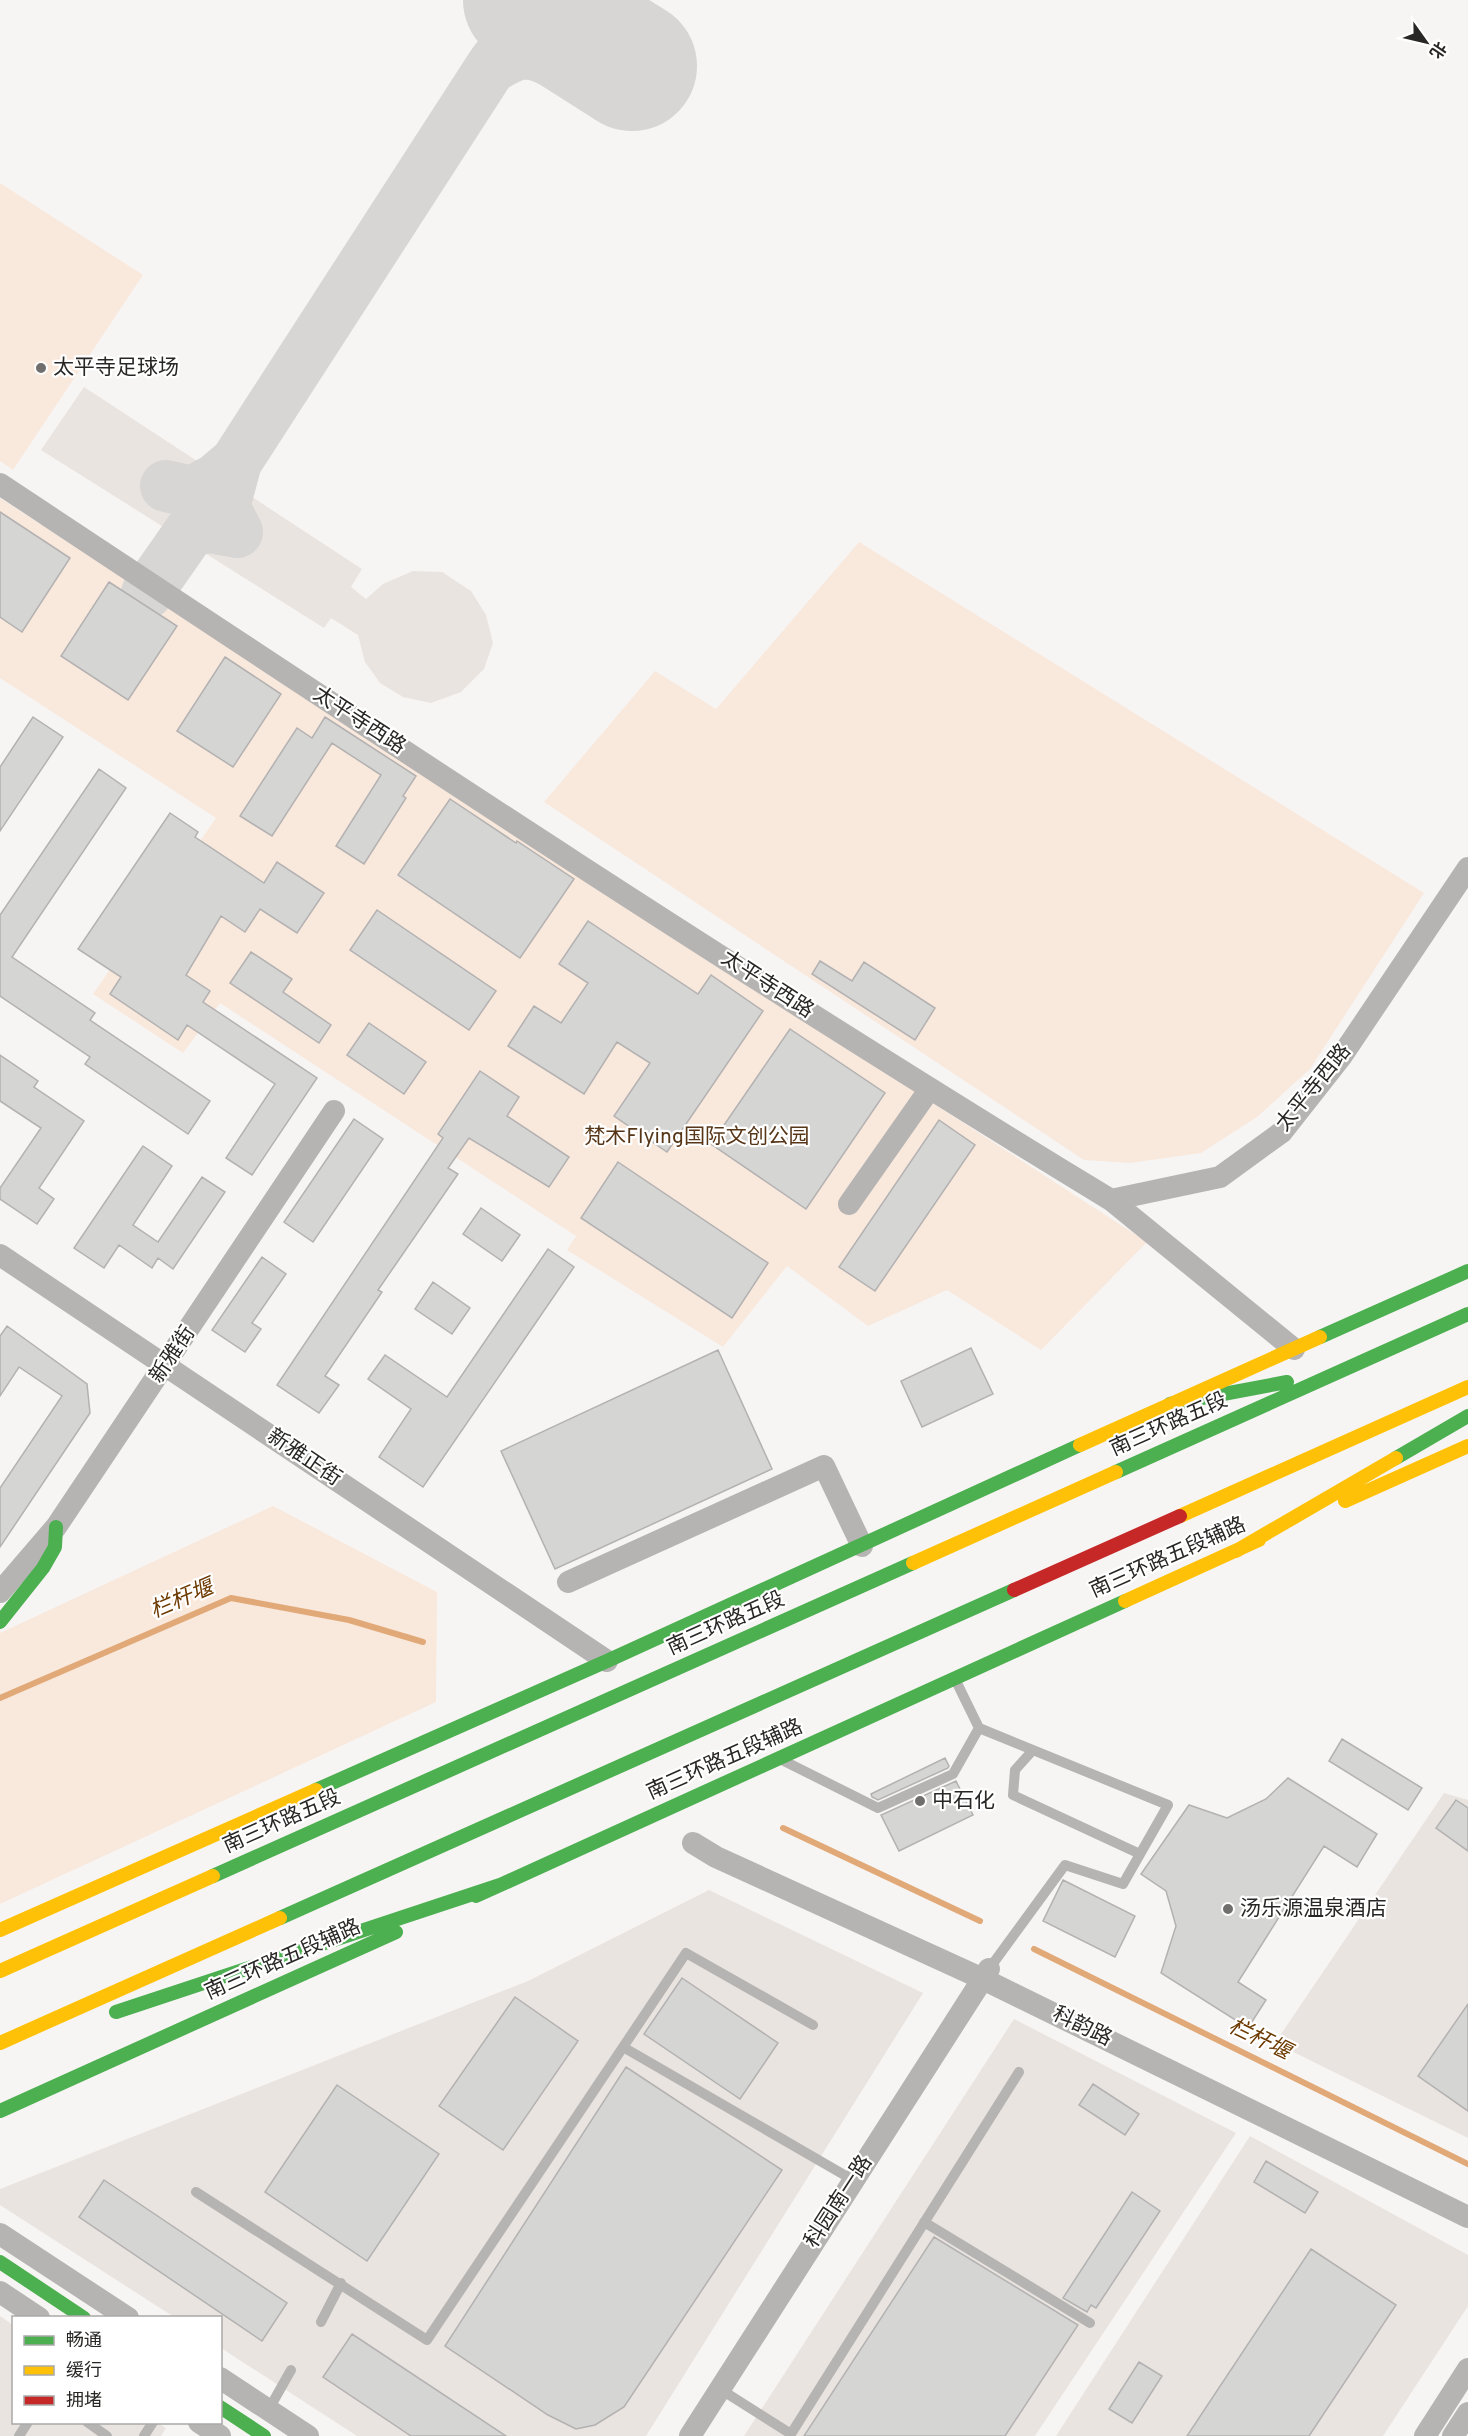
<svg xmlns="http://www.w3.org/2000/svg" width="1468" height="2436" font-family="Overpass,'Noto Sans SC',sans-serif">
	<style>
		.built { fill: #e9e4df }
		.green { fill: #f9e8dc }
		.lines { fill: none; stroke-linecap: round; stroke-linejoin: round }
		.stream { stroke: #e1a977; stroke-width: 6 }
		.taxiway { stroke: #d7d6d4; stroke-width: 52 }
		.runway { stroke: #d7d6d4; stroke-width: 130 }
		.building { fill: #d5d5d4; stroke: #b3b1b1; stroke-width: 1.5 }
		.lane { stroke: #b5b4b3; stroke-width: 10 }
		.street { stroke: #b5b4b3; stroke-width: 22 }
		.fast { stroke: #4caf50; stroke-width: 14 }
		.slow { stroke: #ffc107; stroke-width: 14 }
		.jam { stroke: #c62828; stroke-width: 14 }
		.poi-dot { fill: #706f6e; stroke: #fff; stroke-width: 2 }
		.labels { text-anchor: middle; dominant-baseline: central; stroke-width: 4.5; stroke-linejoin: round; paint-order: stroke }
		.poi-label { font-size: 21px; fill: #282726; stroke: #fff; text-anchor: start }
		.street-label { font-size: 21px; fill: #282726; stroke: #fff }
		.park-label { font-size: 21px; fill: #573618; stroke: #fff }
		.water-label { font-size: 22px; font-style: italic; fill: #6d3a00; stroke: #fff }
	</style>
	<rect width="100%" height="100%" fill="#f7f5f4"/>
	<path class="built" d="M84 387 362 569 351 587 366 599 383 584 413 571 442 572 471 591 486 615 493 643 484 669 461 692 431 703 403 697 380 683 365 662 358 635 331 618 324 628 41 450Z
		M1444 1793 1468 1800V2138L1275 2043Z
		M709 1890 923 1993 646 2436H357L221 2348 220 2318 174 2317 0 2205V2189L528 1981Z
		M1014 2019 1236 2133 1035 2436H744Z
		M1250 2136 1468 2255V2306L1383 2436H1056Z
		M0 2316 13 2325 14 2422 158 2423 166 2428 161 2436H0Z"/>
	<path class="green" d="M0 183 143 275 13 470 0 461Z
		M0 498 1147 1242 1041 1350 947 1290 868 1326 787 1266 723 1347 567 1250 576 1236 220 1003 183 1053 93 994 216 818 0 678Z
		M859 542 1424 893 1310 1069 1257 1117 1201 1153 1130 1163 1084 1160 544 802 655 671 716 709Z
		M273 1506 437 1592 436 1702 0 1904V1633Z"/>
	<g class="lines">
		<path class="stream" d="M0 1698 231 1598 349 1620 423 1642
			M783 1828 980 1921
			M1034 1949 1468 2164"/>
		<path class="taxiway" d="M529 0 548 3 570 0
			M491 67C507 44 525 30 512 0
			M166 486 192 492 216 479 236 462
			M237 532 224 507 236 462 491 67C500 63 512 55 521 54 552 50 571 85 605 74 609 73 612 68 616 65 639 45 624 7 597 0
			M147 593 191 530 209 527 237 532"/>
		<path class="runway" d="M528 0 632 66"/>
	</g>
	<path class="building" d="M0 512 70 558 22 632 0 617Z
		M109 582 177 626 128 700 61 656Z
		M225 657 281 694 233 767 177 731Z
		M33 717 63 737 0 831V767Z
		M325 717 416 776 403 796 406 798 364 864 336 846 381 775 332 743 272 836 240 816 297 728 312 738Z
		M99 769 126 788 12 957 95 1013 90 1020 210 1101 188 1134 85 1064 90 1057 0 996V915Z
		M450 799 516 843 517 841 574 879 520 958 398 875Z
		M170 813 198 832 195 837 264 883 277 862 324 893 297 933 260 909 245 932 221 916 186 975 210 991 203 1002 317 1078 252 1175 226 1158 275 1084 187 1025 178 1040 110 994 121 977 78 949Z
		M377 910 496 991 469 1030 350 950Z
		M588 921 698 994 711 975 763 1011 667 1152 614 1116 650 1063 617 1042 584 1094 508 1046 534 1006 561 1023 588 983 559 964Z
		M251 952 292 979 283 992 331 1025 319 1043 230 983Z
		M820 961 852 981 864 962 935 1008 915 1040 812 974Z
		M369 1023 426 1062 404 1094 347 1055Z
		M790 1029 885 1093 806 1209 711 1144Z
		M0 1055 38 1081 34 1087 84 1121 39 1188 54 1199 37 1224 0 1199V1188L41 1128 0 1101Z
		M480 1071 519 1097 507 1116 569 1157 549 1187 469 1138 448 1168 458 1174 378 1290 382 1292 325 1376 339 1385 319 1413 277 1385 443 1138 438 1134Z
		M354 1119 383 1139 313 1242 284 1222Z
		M939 1120 975 1145 875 1291 839 1267Z
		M143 1146 172 1166 133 1225 158 1242 202 1177 225 1192 173 1269 158 1258 152 1268 119 1245 104 1268 74 1248Z
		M618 1162 768 1263 732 1318 581 1218Z
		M481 1208 520 1235 502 1261 463 1234Z
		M548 1249 574 1267 423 1487 379 1457 411 1409 368 1379 385 1355 447 1397Z
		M262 1257 286 1274 252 1323 261 1329 245 1352 212 1330Z
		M433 1282 470 1308 452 1334 415 1309Z
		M7 1326 87 1384 90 1413 0 1547V1488L62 1396 19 1367 0 1396V1336Z
		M971 1348 993 1394 922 1427 901 1381Z
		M718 1350 772 1469 555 1569 501 1451Z
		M1342 1739 1422 1788 1408 1810 1329 1761Z
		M945 1758 949 1766 948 1768 878 1800 872 1797 871 1794Z
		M1288 1778 1377 1834 1357 1867 1324 1846 1238 1982 1266 2000 1248 2028 1161 1973 1176 1926 1166 1891 1141 1874 1189 1805 1227 1818 1266 1799Z
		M956 1781 973 1815 899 1851 881 1815Z
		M1456 1800 1468 1808V1851L1436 1828Z
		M1063 1880 1135 1916 1115 1957 1043 1921Z
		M682 1978 778 2043 740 2099 644 2034Z
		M515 1997 578 2041 503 2150 439 2106Z
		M1468 2004V2111L1418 2076Z
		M626 2067 782 2170 624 2407 595 2425 576 2429 548 2415 445 2346Z
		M1093 2084 1139 2114 1125 2135 1079 2105Z
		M337 2085 439 2154 367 2261 265 2192Z
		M1266 2161 1318 2192 1305 2213 1254 2182Z
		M104 2180 287 2303 262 2341 79 2217Z
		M1132 2192 1160 2211 1096 2308 1091 2305 1087 2312 1063 2298Z
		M934 2237 1078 2325 1005 2436H804Z
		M1311 2249 1396 2305 1309 2436H1187Z
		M352 2334 506 2436H411L323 2377Z
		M1139 2362 1162 2376 1132 2423 1109 2409Z"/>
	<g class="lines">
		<path class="lane" d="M956 1681 979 1728 1168 1805 1123 1884 1065 1865 989 1969
			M1033 1750 1015 1770 1013 1795 1140 1854
			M784 1761 878 1808 953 1774 979 1728
			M623 2047 853 2180
			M196 2192 427 2340 686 1953 813 2025
			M924 2222 1090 2323
			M321 2322 341 2283
			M720 2389 791 2434 1019 2072
			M269 2409 291 2370
			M87 2422 107 2436
			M19 2436 28 2422
			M144 2436 153 2422"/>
		<path class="street" d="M0 484C367 727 734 971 1111 1200L1220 1177 1282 1132 1341 1057 1468 868
			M1111 1200 1294 1349
			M849 1204 929 1090
			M0 1255 607 1661
			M568 1582 824 1466 862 1546
			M0 1592 56 1527 334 1111
			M693 1843 716 1857 983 1979 1468 2217
			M0 2234 128 2318
			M0 2292 39 2318
			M220 2378 308 2436
			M199 2422 220 2436
			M690 2436 989 1969
			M1425 2436 1468 2369
			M1453 2436 1468 2413"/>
		<path class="fast" d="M1320 1337 1468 1271
			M1170 1404 1287 1382
			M1396 1458 1468 1416
			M1116 1472 1468 1314
			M0 1622 43 1568 55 1547 56 1527
			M316 1790 607 1661 1080 1445
			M213 1876 913 1563
			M476 1896 1125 1601
			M280 1918 1014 1590
			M116 2012 500 1885
			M0 2111 396 1932
			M0 2262 84 2318
			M220 2407 264 2436"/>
		<path class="slow" d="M1080 1445 1320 1337
			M1345 1501 1468 1446
			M1180 1516 1468 1387
			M1236 1551 1396 1458
			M913 1563 1116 1472
			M1125 1601 1259 1540
			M0 1930 316 1790
			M0 1971 213 1876
			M0 2043 280 1918"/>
		<path class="jam" d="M1014 1590 1180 1516"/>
	</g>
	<g class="poi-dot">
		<circle cx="41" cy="368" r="6"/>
		<circle cx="920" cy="1801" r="6"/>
		<circle cx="1228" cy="1909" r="6"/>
	</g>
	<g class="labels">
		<g class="poi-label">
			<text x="53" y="368">太平寺足球场</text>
			<text x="932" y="1801">中石化</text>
			<text x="1240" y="1909">汤乐源温泉酒店</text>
		</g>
		<g class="street-label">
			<text transform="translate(359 721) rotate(33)">太平寺西路</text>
			<text transform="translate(767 985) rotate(33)">太平寺西路</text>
			<text transform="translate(1314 1088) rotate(-51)">太平寺西路</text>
			<text transform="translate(173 1355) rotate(-56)">新雅街</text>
			<text transform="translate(1169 1425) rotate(-24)">南三环路五段</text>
			<text transform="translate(304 1458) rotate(34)">新雅正街</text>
			<text transform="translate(1168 1558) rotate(-24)">南三环路五段辅路</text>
			<text transform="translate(726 1624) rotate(-24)">南三环路五段</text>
			<text transform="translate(725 1760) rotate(-24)">南三环路五段辅路</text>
			<text transform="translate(282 1822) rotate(-24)">南三环路五段</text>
			<text transform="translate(283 1960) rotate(-24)">南三环路五段辅路</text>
			<text transform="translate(1082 2027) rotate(26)">科韵路</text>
			<text transform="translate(839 2202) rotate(-57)">科园南一路</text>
		</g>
		<g class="park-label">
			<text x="697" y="1137">梵木Flying国际文创公园</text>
		</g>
		<g class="water-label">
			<text transform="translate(182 1600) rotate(-23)">栏杆堰</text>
			<text transform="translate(1259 2040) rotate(26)">栏杆堰</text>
		</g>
	</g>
	<rect x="12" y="2316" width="210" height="108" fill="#ffffff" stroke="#a9a9a8" stroke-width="1.5"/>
	<rect x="24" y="2336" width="30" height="9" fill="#4caf50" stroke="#a9a9a8" stroke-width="1.5"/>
	<text x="66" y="2346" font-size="18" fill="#282726">畅通</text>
	<rect x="24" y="2366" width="30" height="9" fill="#ffc107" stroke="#a9a9a8" stroke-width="1.5"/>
	<text x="66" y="2376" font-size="18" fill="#282726">缓行</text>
	<rect x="24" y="2396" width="30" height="9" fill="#c62828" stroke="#a9a9a8" stroke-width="1.5"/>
	<text x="66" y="2406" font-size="18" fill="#282726">拥堵</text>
	<g transform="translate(1426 42) rotate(124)" stroke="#ffffff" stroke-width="4.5" paint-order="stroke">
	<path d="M0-4.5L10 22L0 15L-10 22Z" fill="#282726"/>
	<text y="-9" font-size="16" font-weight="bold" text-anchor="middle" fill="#282726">北</text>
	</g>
</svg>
